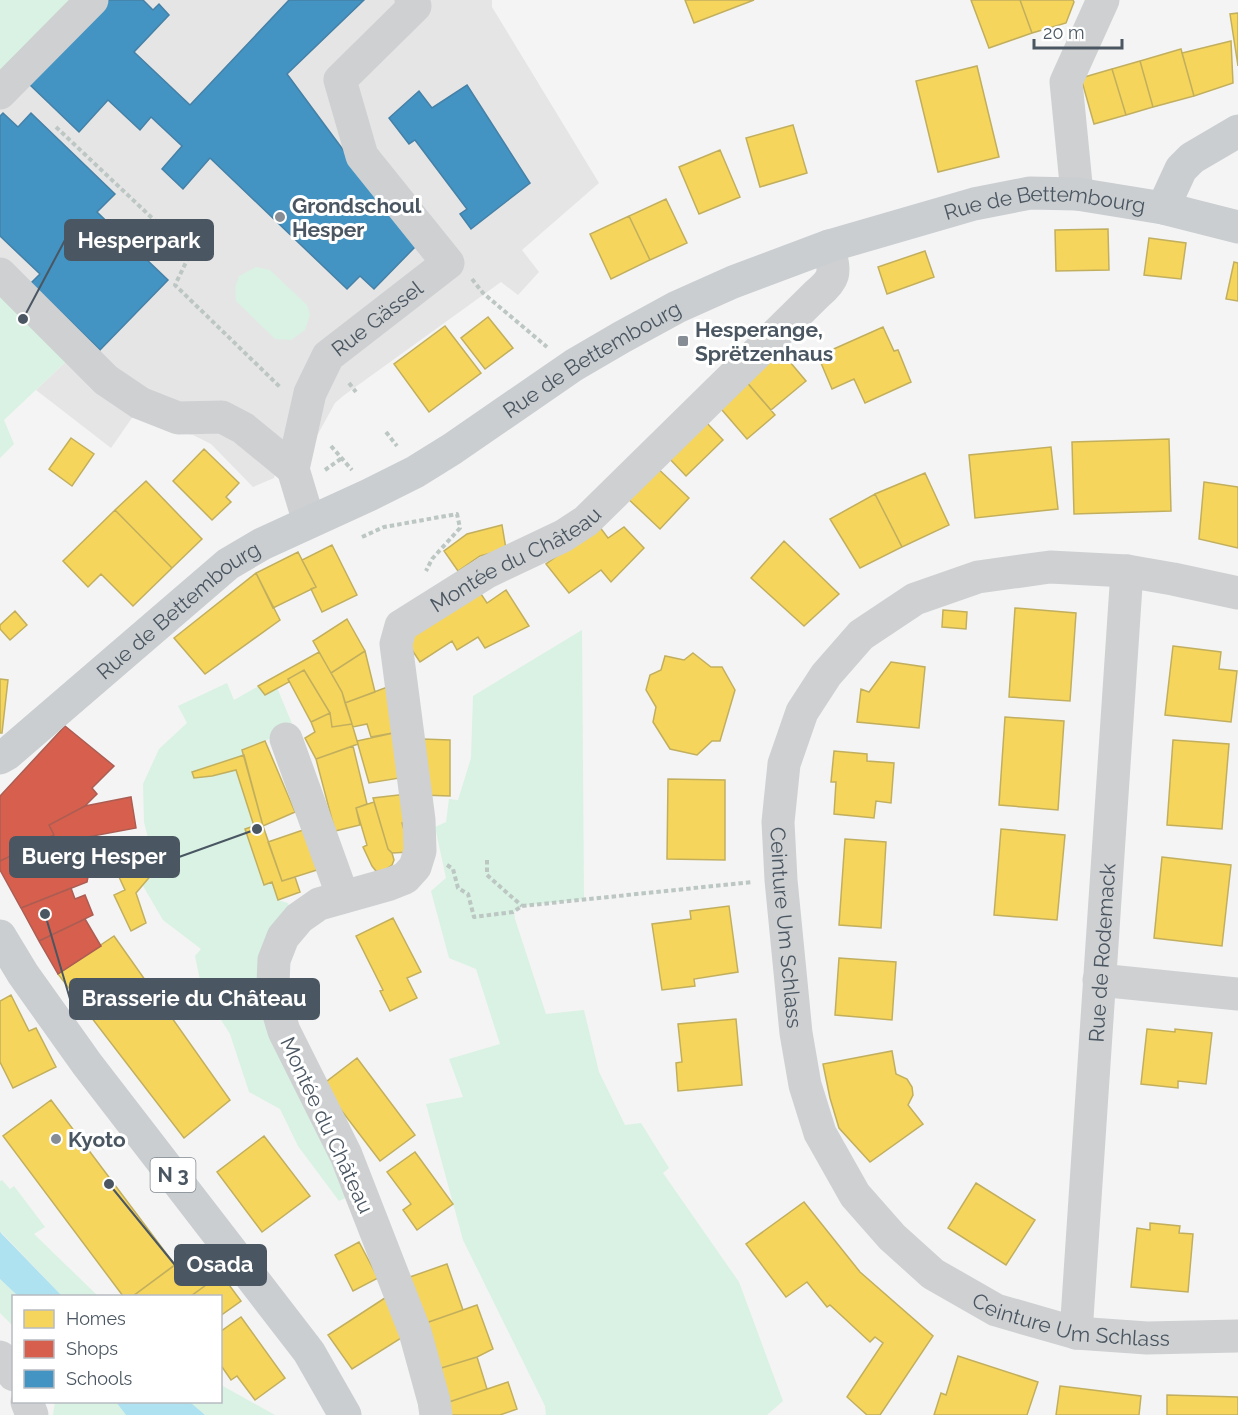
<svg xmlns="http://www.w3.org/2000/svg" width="1238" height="1415" font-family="Raleway,sans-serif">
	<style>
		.education { fill: #e6e5e6 }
		.green { fill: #d9f2e3 }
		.water { fill: #aee2f0 }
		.homes { fill: #f6d55c; stroke: #c2af5e; stroke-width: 1.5 }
		.shops { fill: #d6604d; stroke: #ac5d53; stroke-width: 1.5 }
		.schools { fill: #4393c3; stroke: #4581a6; stroke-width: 1.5 }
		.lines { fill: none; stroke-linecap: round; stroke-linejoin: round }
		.path { stroke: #bcc7c4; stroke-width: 4; stroke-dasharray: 4.5 3; stroke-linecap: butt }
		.minor { stroke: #ced0d2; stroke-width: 33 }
		.major { stroke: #caced1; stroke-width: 33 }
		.poi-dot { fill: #868d94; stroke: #fff; stroke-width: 2 }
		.labels { text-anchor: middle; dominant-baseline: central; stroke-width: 6; stroke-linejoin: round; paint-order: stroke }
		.shield { fill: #fff; stroke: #808990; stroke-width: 1.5 }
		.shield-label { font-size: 20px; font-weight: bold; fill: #4a5661 }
		.poi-label { font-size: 21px; font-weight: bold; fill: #4a5661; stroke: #fff; text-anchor: start }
		.street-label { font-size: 21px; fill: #4a5661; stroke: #fff }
		.leader { fill: none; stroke: #4a5661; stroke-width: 2 }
		.callout-dot { fill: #4a5661; stroke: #fff; stroke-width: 2 }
		.callout { fill: #4a5661; stroke: #4a5661; stroke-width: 2 }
		.callout-label { font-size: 22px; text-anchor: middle; font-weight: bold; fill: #fff }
	</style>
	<rect width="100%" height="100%" fill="#f4f4f4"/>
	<path class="education" d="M0 0H492V7L599 183 522 250 539 272 518 295 501 282 343 396 335 403 313 443 288 434 274 478 253 487 211 444 193 435 172 432 134 415 111 448 36 390 77 351 0 274Z"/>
	<path class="green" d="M0 0H71L0 71Z
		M256 267 270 270 307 305 310 315 305 330 291 340 275 339 236 301 235 288 239 276Z
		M0 274 77 351 4 420 14 444 0 458Z
		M582 630 584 899 522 906 514 912 515 919 546 1014 584 1010 599 1072 625 1125 641 1123 669 1168 663 1173 739 1282 783 1401 767 1415H546L545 1406 463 1240 426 1104 463 1097 449 1059 500 1044 476 969 449 958 431 891 446 878 435 827 446 822 449 799 458 800 471 758 473 696Z
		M273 678 293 726 265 741 242 749 244 755 192 772 194 778 212 776 236 770 254 826 245 830 264 884 272 882 278 900 288 903 291 911 263 959 350 1196 339 1201 298 1146 280 1109 249 1092 230 1034 202 990 195 956 201 949 163 920 143 886 156 870 144 822 143 784 159 749 187 723 178 706 227 683 234 700Z
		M2 1180 10 1189 14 1186 45 1227 34 1234 98 1296H62L0 1231V1181Z
		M0 1279 18 1296H14L13 1326 0 1313Z
		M221 1385 275 1415H205L190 1402H220Z
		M55 1402H116L126 1415H53Z"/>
	<path class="water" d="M0 1231 1 1233 62 1296H18L0 1279Z
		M116 1402H190L205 1415H126Z"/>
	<path class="homes" d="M685 0H754L694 23Z
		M971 0H1020L1032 33 989 48Z
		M1020 0H1073L1074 2 1066 23 1032 33Z
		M1238 13V66L1230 14Z
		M1231 41 1233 83 1194 96 1182 53Z
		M1181 49 1194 96 1153 107 1140 61Z
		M1140 61 1153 107 1126 115 1112 69Z
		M977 66 999 157 938 172 916 81Z
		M1112 69 1126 115 1094 124 1081 78Z
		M793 125 807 173 760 187 746 138Z
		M720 150 740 197 699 214 679 167Z
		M666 199 687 243 650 260 629 216Z
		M629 216 650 260 611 279 590 234Z
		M1108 229 1109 270 1056 271 1055 230Z
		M1149 238 1186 243 1181 279 1144 275Z
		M925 251 934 277 887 294 878 267Z
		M1234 262 1238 263V301L1226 299Z
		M488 317 513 348 485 369 461 338Z
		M445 326 481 373 429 412 394 364Z
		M883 327 894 351 898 350 911 382 865 403 854 379 832 389 818 356Z
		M779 349 806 381 771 410 744 379Z
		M744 379 775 415 747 439 716 403Z
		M704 420 723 440 686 476 667 456Z
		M71 438 94 454 72 486 49 469Z
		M1169 439 1171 511 1074 514 1072 442Z
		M1051 447 1058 509 975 518 969 455Z
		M204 449 239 483 226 497 231 502 212 520 173 481Z
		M653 464 689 498 660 529 623 494Z
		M925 473 949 525 902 547 875 494Z
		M146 481 202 539 172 568 115 510Z
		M1204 482 1238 487V548L1199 539Z
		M875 494 902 547 860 568 830 519Z
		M115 510 172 568 133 606 101 574 88 587 63 561Z
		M502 525 506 549 480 556 458 571 444 551 467 534Z
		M599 526 608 538 624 527 644 548 611 582 601 570 569 593 546 564Z
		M784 541 839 594 804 626 751 578Z
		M332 545 357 595 322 612 311 589 316 587 302 560Z
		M298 552 316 587 273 608 256 573Z
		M256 573 280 620 205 674 174 638Z
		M506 590 529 626 485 648 478 637 457 650 452 641 420 662 404 638 479 591 487 603Z
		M1015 608 1076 613 1070 701 1009 697Z
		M943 610 967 612 966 629 942 627Z
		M15 611 27 625 10 640 0 629V625Z
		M347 619 365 651 331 673 313 641Z
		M1173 646 1221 652 1219 669 1237 671 1231 722 1165 715Z
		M365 651 375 692 345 703 342 692 331 673Z
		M319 652 342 692 352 724 332 727 330 713 304 670 288 679 289 682 265 695 258 686Z
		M693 653 711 667H722L735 690 720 741H712L697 755 670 749 653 722 656 707 646 690 650 675 661 670 665 656 684 660Z
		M891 662 925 667 919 728 857 722 861 689 869 692Z
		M304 670 330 713 311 722 288 679Z
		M0 679 8 680 2 733H0Z
		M390 686 398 732 371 737 367 724 353 727 345 703Z
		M330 713 332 727 352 724 358 744 316 759 305 738 315 732 311 722Z
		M1005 717 1064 721 1058 810 999 805Z
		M398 732 406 777 369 783 357 741Z
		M422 739 450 740V796L421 795Z
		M1173 740 1229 744 1222 829 1167 825Z
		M265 741 295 812 263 826 242 750Z
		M353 746 367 804 356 808 360 825 335 831 316 759Z
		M834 751 867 754V761L894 763 891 803 876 801 874 818 834 814 836 782H831Z
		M244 755 263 826 282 881 295 877 300 892 278 900 272 882 264 885 245 829 254 826 236 770 212 776 194 778 192 772Z
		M668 779 725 780V860L667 859Z
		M407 794V823H402L410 852 392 853 388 849 373 798Z
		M374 802 388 849 392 853 394 860 392 865 382 872 376 871 372 866 363 847 367 845 356 808Z
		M306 829 320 869 282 881 268 842Z
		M1001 829 1065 835 1057 920 994 915Z
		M845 839 886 842 881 928 839 925Z
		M146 852 153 873 136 893 146 923 131 931 114 895 125 890 113 864Z
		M1162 857 1231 865 1222 946 1154 938Z
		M729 906 738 972 694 979 695 986 662 990 652 924 691 919 690 911Z
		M393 918 421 972 407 978 417 998 390 1011 380 991 383 990 356 936Z
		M114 936 230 1100 184 1138 58 974Z
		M839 958 896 962 892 1020 835 1015Z
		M11 995 29 1031 36 1028 56 1067 13 1088 0 1062V1001Z
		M736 1019 742 1085 678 1091 676 1063 682 1062 678 1024Z
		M1147 1029 1175 1032V1029L1212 1033 1206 1084 1178 1081V1088L1141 1084Z
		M892 1051 896 1074 907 1079 912 1087 913 1095 908 1105 923 1124 870 1162 839 1128 830 1098 823 1064Z
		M357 1058 415 1135 380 1161 322 1085Z
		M51 1100 175 1265 133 1296H123L3 1136Z
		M264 1136 310 1196 262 1232 217 1172Z
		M415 1152 453 1204 417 1230 403 1210 411 1204 387 1172Z
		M976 1183 1035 1220 1006 1265 948 1228Z
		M804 1202 860 1272 933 1336 880 1415H867L847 1397 883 1343 875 1337 870 1342 830 1305 827 1307 807 1282 786 1297 746 1244Z
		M1150 1223 1180 1226 1179 1233 1193 1234 1188 1292 1131 1287 1137 1228 1150 1230Z
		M359 1242 378 1278 353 1291 335 1255Z
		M200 1246 221 1274 191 1296H133Z
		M447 1264 463 1310 423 1324 407 1278Z
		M221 1274 241 1301 220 1316V1296H191Z
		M391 1294 406 1335 352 1369 328 1335Z
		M477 1305 493 1349 477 1357 438 1369 423 1324Z
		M241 1317 285 1378 255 1400 237 1376 231 1380 220 1364V1332Z
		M958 1356 1038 1382 1027 1415H934L941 1393 946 1395Z
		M477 1357 487 1389 449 1402 438 1369Z
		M508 1382 517 1409 500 1415H448L449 1402Z
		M1060 1386 1141 1396 1139 1415H1056Z
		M1167 1395 1238 1397V1415H1167Z"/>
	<path class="shops" d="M65 726 114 766 92 788 97 794 85 806 49 825 54 835 0 861V796Z
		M131 797 136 828 82 838 85 856 97 853 99 868 87 870 88 877 87 882 21 908 0 870V861L54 835 49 825 85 806Z
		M71 888 75 899 85 895 93 915 39 941 21 908Z
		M85 919 101 946 58 974 39 941Z"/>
	<path class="schools" d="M109 0H143L153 10 159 4 169 15 134 52 190 105 289 0H364L287 74 415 247 374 289 360 276 347 289 210 158 183 189 162 169 182 146 151 117 140 130 108 100 79 132 29 84Z
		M467 85 530 183 471 229 460 214 467 209 415 140 409 144 389 118 419 91 432 108Z
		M3 113 18 127 31 113 115 194 97 212 168 280 100 350 31 283 40 274 0 236V116Z"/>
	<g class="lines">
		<path class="path" d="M56 127 190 254 175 285 280 387
			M472 279 483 293 547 347
			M349 383 356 392
			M386 432 397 446
			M331 446 352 470
			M325 470 342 458
			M362 537 384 527 457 514 460 528 432 559 426 571
			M487 860V875L522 906
			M447 865 453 869 458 888 468 894 474 917 513 912 522 906 752 882"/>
		<g class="minor">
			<path d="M0 93 92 0"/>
			<path d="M1077 194 1066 82 1103 0"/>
			<path d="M0 274 106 380 140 403 178 418 222 417 243 428 293 469"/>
			<path id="s1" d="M309 522 293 469 310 393 328 356 448 263 362 156 340 80 415 6 411 0"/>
			<path id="s2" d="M1238 593 1173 579 1127 571 1050 567 978 577 915 599 861 635 826 675 802 712 784 764 778 822 781 880 796 1033 805 1085 820 1133 855 1195 892 1237 933 1274 996 1310 1076 1333 1147 1338 1238 1336"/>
			<path d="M286 739 343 897"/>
			<path d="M1099 980 1238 994"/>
			<path id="s3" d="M1076 1333 1127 571"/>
			<path d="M0 1357 14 1375"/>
			<path d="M27 1402 32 1415"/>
			<path id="s4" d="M436 1415 434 1401 415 1332 346 1155 284 1031 277 1008 273 984 274 960 283 937 299 918 319 904 390 884 405 878 415 867 420 851 419 820 396 644 401 626 487 572 563 536 586 521 817 294C838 276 834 272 829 246"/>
		</g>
		<g class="major">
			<path d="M1163 208 1181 169 1192 158 1238 131"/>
			<path id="s5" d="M0 758 7 754 228 564 262 544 369 495 415 472 452 449 574 365 622 337 677 307 733 282 829 246 974 204 1030 193 1077 194 1163 208 1238 227"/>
			<path d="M0 936 23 974 87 1064 309 1352 345 1415"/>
		</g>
	</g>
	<g class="poi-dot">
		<circle cx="280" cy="217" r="6"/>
		<rect x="677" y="335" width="12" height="12" rx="3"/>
		<circle cx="56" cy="1139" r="6"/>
	</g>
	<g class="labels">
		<rect class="shield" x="150.5" y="1158" width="45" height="34" rx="4.5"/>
		<g class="shield-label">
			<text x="173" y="1175">N 3</text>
		</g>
		<g class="poi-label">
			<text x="292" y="205">Grondschoul<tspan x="292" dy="24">Hesper</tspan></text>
			<text x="695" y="329">Hesperange,<tspan x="695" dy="24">Sprëtzenhaus</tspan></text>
			<text x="68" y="1139">Kyoto</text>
		</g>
		<g class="street-label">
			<text stroke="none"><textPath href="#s5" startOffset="1204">Rue de Bettembourg</textPath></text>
			<text stroke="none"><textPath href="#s1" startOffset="236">Rue Gässel</textPath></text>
			<text stroke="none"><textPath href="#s5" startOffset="718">Rue de Bettembourg</textPath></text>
			<text stroke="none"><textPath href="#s4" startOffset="1042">Montée du Château</textPath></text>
			<text stroke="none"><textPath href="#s5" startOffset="232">Rue de Bettembourg</textPath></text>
			<text stroke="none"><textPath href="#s2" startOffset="711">Ceinture Um Schlass</textPath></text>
			<text stroke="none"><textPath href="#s3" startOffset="381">Rue de Rodemack</textPath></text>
			<text transform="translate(327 1125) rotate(65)">Montée du Château</text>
			<text stroke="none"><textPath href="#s2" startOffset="1251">Ceinture Um Schlass</textPath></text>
		</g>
	</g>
	<path class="leader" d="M23 319L65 240M257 829L179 857M45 914L70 999M109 1184L175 1265"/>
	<g class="callout-dot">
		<circle cx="23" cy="319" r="6"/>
		<circle cx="257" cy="829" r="6"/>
		<circle cx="45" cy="914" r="6"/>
		<circle cx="109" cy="1184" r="6"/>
	</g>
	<g class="callout">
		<rect x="65" y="220" width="148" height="40" rx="6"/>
		<rect x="10" y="837" width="169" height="40" rx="6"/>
		<rect x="70" y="979" width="249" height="40" rx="6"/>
		<rect x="175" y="1245" width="91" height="40" rx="6"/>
	</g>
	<g class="callout-label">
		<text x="139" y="248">Hesperpark</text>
		<text x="94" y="864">Buerg Hesper</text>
		<text x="194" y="1006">Brasserie du Château</text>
		<text x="220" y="1272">Osada</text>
	</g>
	<rect x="12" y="1295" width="210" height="108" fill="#ffffff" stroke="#b7bbc0" stroke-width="1.5"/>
	<rect x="24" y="1310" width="30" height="18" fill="#f6d55c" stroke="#b7bbc0" stroke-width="1.5"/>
	<text x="66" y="1325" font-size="18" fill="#4a5661">Homes</text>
	<rect x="24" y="1340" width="30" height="18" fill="#d6604d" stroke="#b7bbc0" stroke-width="1.5"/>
	<text x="66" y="1355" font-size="18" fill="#4a5661">Shops</text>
	<rect x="24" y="1370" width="30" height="18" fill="#4393c3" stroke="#b7bbc0" stroke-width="1.5"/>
	<text x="66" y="1385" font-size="18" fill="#4a5661">Schools</text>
	<path d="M1034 39v9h88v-9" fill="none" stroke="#4a5661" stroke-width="3"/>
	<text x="1043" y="39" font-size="18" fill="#4a5661" stroke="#ffffff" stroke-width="4.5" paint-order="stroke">20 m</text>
</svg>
